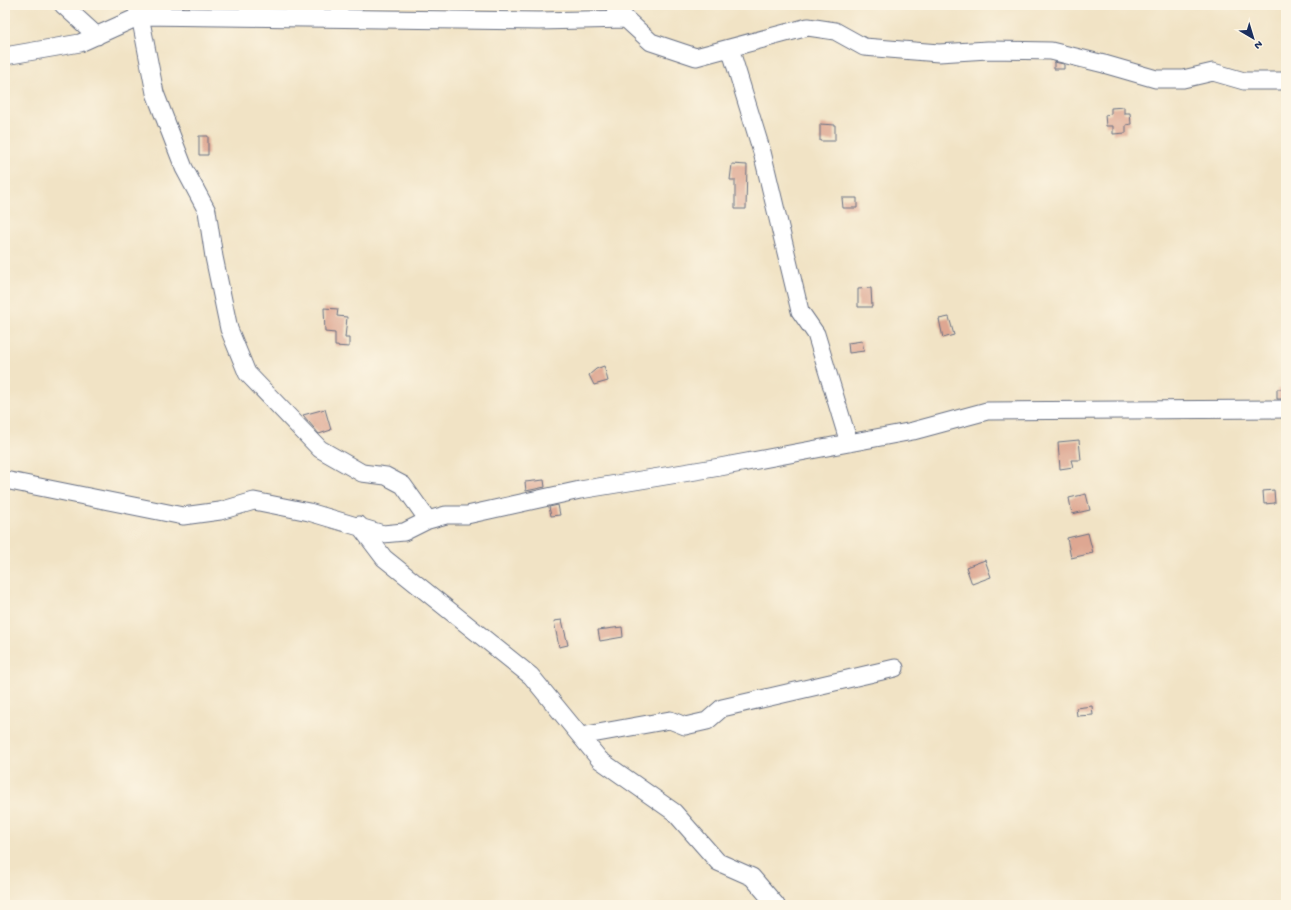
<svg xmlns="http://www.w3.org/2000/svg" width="1291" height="910" font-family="'Gochi Hand',sans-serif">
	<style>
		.building { fill: #dea792 }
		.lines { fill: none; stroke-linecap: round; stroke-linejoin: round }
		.minor-casing { stroke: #666e82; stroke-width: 19 }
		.minor { stroke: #fff; stroke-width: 17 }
	</style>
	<rect width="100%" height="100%" fill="#fcf5e5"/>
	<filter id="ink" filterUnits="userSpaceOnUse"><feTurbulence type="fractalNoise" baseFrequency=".025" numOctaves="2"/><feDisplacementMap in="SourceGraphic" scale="8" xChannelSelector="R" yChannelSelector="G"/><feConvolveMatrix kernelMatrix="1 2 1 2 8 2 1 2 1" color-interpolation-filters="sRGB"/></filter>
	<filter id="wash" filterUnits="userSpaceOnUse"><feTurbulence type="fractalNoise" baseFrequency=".012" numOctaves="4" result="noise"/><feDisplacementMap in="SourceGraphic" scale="16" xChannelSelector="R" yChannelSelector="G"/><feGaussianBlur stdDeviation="0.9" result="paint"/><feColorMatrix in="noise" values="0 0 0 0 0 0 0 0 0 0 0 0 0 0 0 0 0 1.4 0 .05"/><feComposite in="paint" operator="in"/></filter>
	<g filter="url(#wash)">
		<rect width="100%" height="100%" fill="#f1e3c5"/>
		<g id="blocks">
			<path class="building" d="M1054 62 1064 64V69H1054Z
				M1124 107V113H1130L1131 124 1126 125V133L1113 134V126H1106L1105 115 1111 114V108Z
				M820 124 835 125V141H820Z
				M199 136H208V155H199Z
				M732 164 747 165 746 209H735V180H730Z
				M842 198H857V208H843Z
				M871 288 872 307H858V289Z
				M324 308 338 309 337 316 347 317 345 338H349V347L335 346V333L325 332Z
				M949 317 954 335 943 338 939 319Z
				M862 341 864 351 849 353 848 343Z
				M604 366 608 381 594 385 589 375 596 369Z
				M1277 389H1286V399H1277Z
				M325 409 331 430 319 434 303 415Z
				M1079 440 1081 460H1071L1073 467 1060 469 1058 442Z
				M544 480 545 487 526 491 525 482Z
				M1274 490 1275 503 1264 504 1263 491Z
				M1086 494 1090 510 1072 514 1069 498Z
				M558 505 560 515 551 516 549 507Z
				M1088 533 1093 553 1071 558 1067 538Z
				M985 560 991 577 972 584 966 567Z
				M562 620 568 645 559 647 554 621Z
				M622 627 623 637 600 641 598 630Z
				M1092 706 1093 715 1077 716 1076 708Z"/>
		</g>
	</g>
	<g filter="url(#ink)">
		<use href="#blocks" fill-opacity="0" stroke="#666e82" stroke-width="1"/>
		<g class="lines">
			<g class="minor-casing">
				<path id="minor" d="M63 5 97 36
					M136 5 140 16 155 93 184 168 207 211 214 257 229 329 247 373 320 449 362 473 386 476 403 485 428 520
					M614 5 626 19
					M730 48 762 152 800 311 816 334 849 443
					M5 56 80 43 140 16 539 21 626 19 651 42 696 57 808 27 835 31 864 47 939 53 988 50 1051 51 1104 64 1156 79H1183L1213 72 1244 81H1286
					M5 480 183 516 220 511 254 501 309 512 383 534 404 532 428 520 446 515H467L580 490 720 467 913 431 987 411 1286 409
					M359 525 384 558 531 676 600 760 674 812 718 862 752 877 776 905
					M581 736 670 720 685 726 707 721 722 708 895 668"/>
			</g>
			<use href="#minor" class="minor"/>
		</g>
	</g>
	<rect width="1291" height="910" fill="none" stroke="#fcf5e5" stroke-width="20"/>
	<g transform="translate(1253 38) rotate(142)" stroke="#fcf5e5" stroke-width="3" paint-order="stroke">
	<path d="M0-3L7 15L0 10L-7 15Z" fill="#1b2f5e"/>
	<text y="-6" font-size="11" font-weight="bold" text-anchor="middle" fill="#1b2f5e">N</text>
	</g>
</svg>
